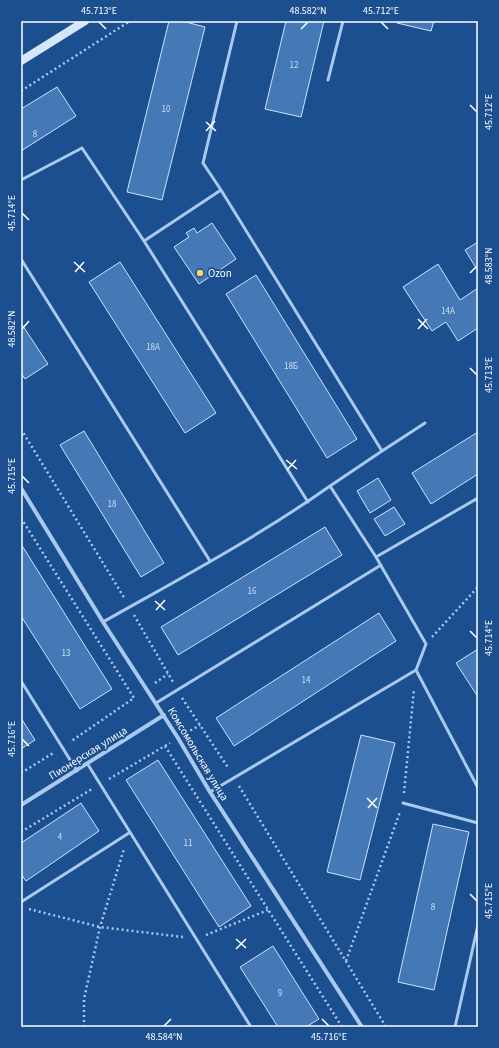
<svg xmlns="http://www.w3.org/2000/svg" width="499" height="1048" font-family="'Source Sans 3',sans-serif">
	<style>
		.building { fill: #4478b7; stroke: #cfe3fa }
		.lines { fill: none; stroke-linecap: round; stroke-linejoin: round }
		.path { stroke: #a9c9ee; stroke-width: 2.5; stroke-dasharray: 2 3; stroke-linecap: butt }
		.lane { stroke: #a9c9ee; stroke-width: 3 }
		.street { stroke: #a9c9ee; stroke-width: 4 }
		.secondary { stroke: #d6e6fa; stroke-width: 8 }
		.ticks { fill: none; stroke: #fff; stroke-width: 1.5 }
		.poi-dot { fill: #ffd166; stroke: #1b4f8f; stroke-width: 1.5 }
		.labels { text-anchor: middle; dominant-baseline: central; stroke-width: 3.5; stroke-linejoin: round; paint-order: stroke }
		.number-label { font-size: 9px; fill: #d0dded }
		.poi-label { font-size: 11px; fill: #fff; stroke: #1b4f8f; text-anchor: start }
		.street-label { font-size: 11px; fill: #fff; stroke: #1b4f8f }
		.neatline { fill: none; stroke: #fff; stroke-width: 1.5 }
		.ticks-label { font-size: 10px; text-anchor: middle; fill: #fff }
	</style>
	<rect width="100%" height="100%" fill="#1b4f8f"/>
	<path class="building" d="M169 21H182L205 27 162 200 127 192Z
		M286 21H324L301 117 265 109Z
		M397 21H434L431 31 397 23Z
		M57 87 76 116 21 151V109Z
		M212 223 236 259 199 284 174 247 189 237 186 233 194 228 197 233Z
		M478 242V271L465 250Z
		M120 262 216 413 185 433 89 282Z
		M438 264 460 300 478 288V328L458 341 446 322 432 331 403 287Z
		M256 275 357 439 327 458 226 294Z
		M21 323 48 364 25 379 21 373Z
		M84 431 164 563 141 577 60 445Z
		M478 432V474L431 504 412 473Z
		M378 478 391 500 370 513 357 491Z
		M394 507 405 524 385 536 374 519Z
		M325 527 342 555 178 655 161 627Z
		M21 544 112 689 80 709 21 616Z
		M379 613 396 641 234 746 216 718Z
		M478 649V697L456 663Z
		M21 718 35 740 21 749Z
		M361 735 395 743 360 880 327 872Z
		M158 760 251 906 219 927 126 780Z
		M81 803 99 831 26 881 21 874V843Z
		M433 824 469 832 434 990 398 982Z
		M273 946 319 1019 306 1027H278L240 967Z"/>
	<g class="lines">
		<path class="path" d="M21 91 130 21
			M21 429 125 599
			M21 518 134 698 70 742
			M134 615 173 682
			M432 637 478 587
			M155 683 168 674
			M182 698 229 769
			M186 733 200 725
			M165 746 342 1027
			M21 773 55 752
			M109 779 170 743
			M239 786 386 1027
			M404 793 414 689
			M21 832 92 789
			M29 909 100 927 183 937
			M206 935 268 910
			M346 961 400 812
			M84 1027V999L100 927 124 849"/>
		<path class="lane" d="M328 80 343 21
			M21 180 82 148 144 241 221 190 382 451 330 486 376 557
			M221 190 203 163 237 21
			M144 241 308 502
			M21 259 210 561
			M382 451 425 423
			M478 498 376 557 426 644 416 670 478 788
			M103 622C179 579 258 537 330 486
			M21 681 77 771
			M156 703 381 565
			M87 763 251 1027
			M210 792 416 670
			M403 803 478 823
			M21 902 129 833
			M455 1027 478 925"/>
		<path class="street" d="M21 488 103 622 178 738 210 792 362 1027
			M21 805 164 715"/>
		<path class="secondary" d="M21 61 85 21"/>
	</g>
	<path class="ticks" d="M99 22 106 29M381 22 388 29M301 29 308 22M470 105 477 112M206 122 216 131M206 131 215 121M22 213 29 220M74 262 85 272M75 272 84 262M470 273 477 266M418 319 428 329M22 329 29 321M418 329 427 319M470 368 477 375M286 460 297 469M287 470 296 460M22 476 29 483M155 601 165 610M156 610 165 600M470 631 477 638M22 739 29 746M367 798 377 808M368 808 377 798M470 894 477 901M236 939 246 948M236 949 246 939M322 1019 329 1026M164 1026 171 1019"/>
	<circle class="poi-dot" cx="200" cy="273" r="4"/>
	<g class="labels">
		<g class="number-label">
			<text x="294" y="65">12</text>
			<text x="166" y="109">10</text>
			<text x="35" y="134">8</text>
			<text x="448" y="311">14А</text>
			<text x="153" y="347">18А</text>
			<text x="291" y="366">18Б</text>
			<text x="112" y="504">18</text>
			<text x="252" y="591">16</text>
			<text x="66" y="653">13</text>
			<text x="306" y="680">14</text>
			<text x="60" y="837">4</text>
			<text x="188" y="843">11</text>
			<text x="433" y="907">8</text>
			<text x="280" y="993">9</text>
		</g>
		<g class="poi-label">
			<text x="208" y="273">Ozon</text>
		</g>
		<g class="street-label">
			<text transform="translate(88 753) rotate(-32)">Пионерская улица</text>
			<text transform="translate(198 754) rotate(59)">Комсомольская улица</text>
		</g>
	</g>
	<rect width="499" height="1048" fill="none" stroke="#1b4f8f" stroke-width="44"/>
	<rect x="22" y="22" width="455" height="1004" class="neatline"/>
	<g class="ticks-label">
		<text x="99" y="14">45.713°E</text>
		<text x="308" y="14">48.582°N</text>
		<text x="381" y="14">45.712°E</text>
		<text transform="translate(488 112) rotate(-90)" y="4">45.712°E</text>
		<text transform="translate(11 213) rotate(-90)" y="4">45.714°E</text>
		<text transform="translate(488 266) rotate(-90)" y="4">48.583°N</text>
		<text transform="translate(11 329) rotate(-90)" y="4">48.582°N</text>
		<text transform="translate(488 375) rotate(-90)" y="4">45.713°E</text>
		<text transform="translate(11 476) rotate(-90)" y="4">45.715°E</text>
		<text transform="translate(488 638) rotate(-90)" y="4">45.714°E</text>
		<text transform="translate(11 739) rotate(-90)" y="4">45.716°E</text>
		<text transform="translate(488 901) rotate(-90)" y="4">45.715°E</text>
		<text x="164" y="1040">48.584°N</text>
		<text x="329" y="1040">45.716°E</text>
	</g>
</svg>
